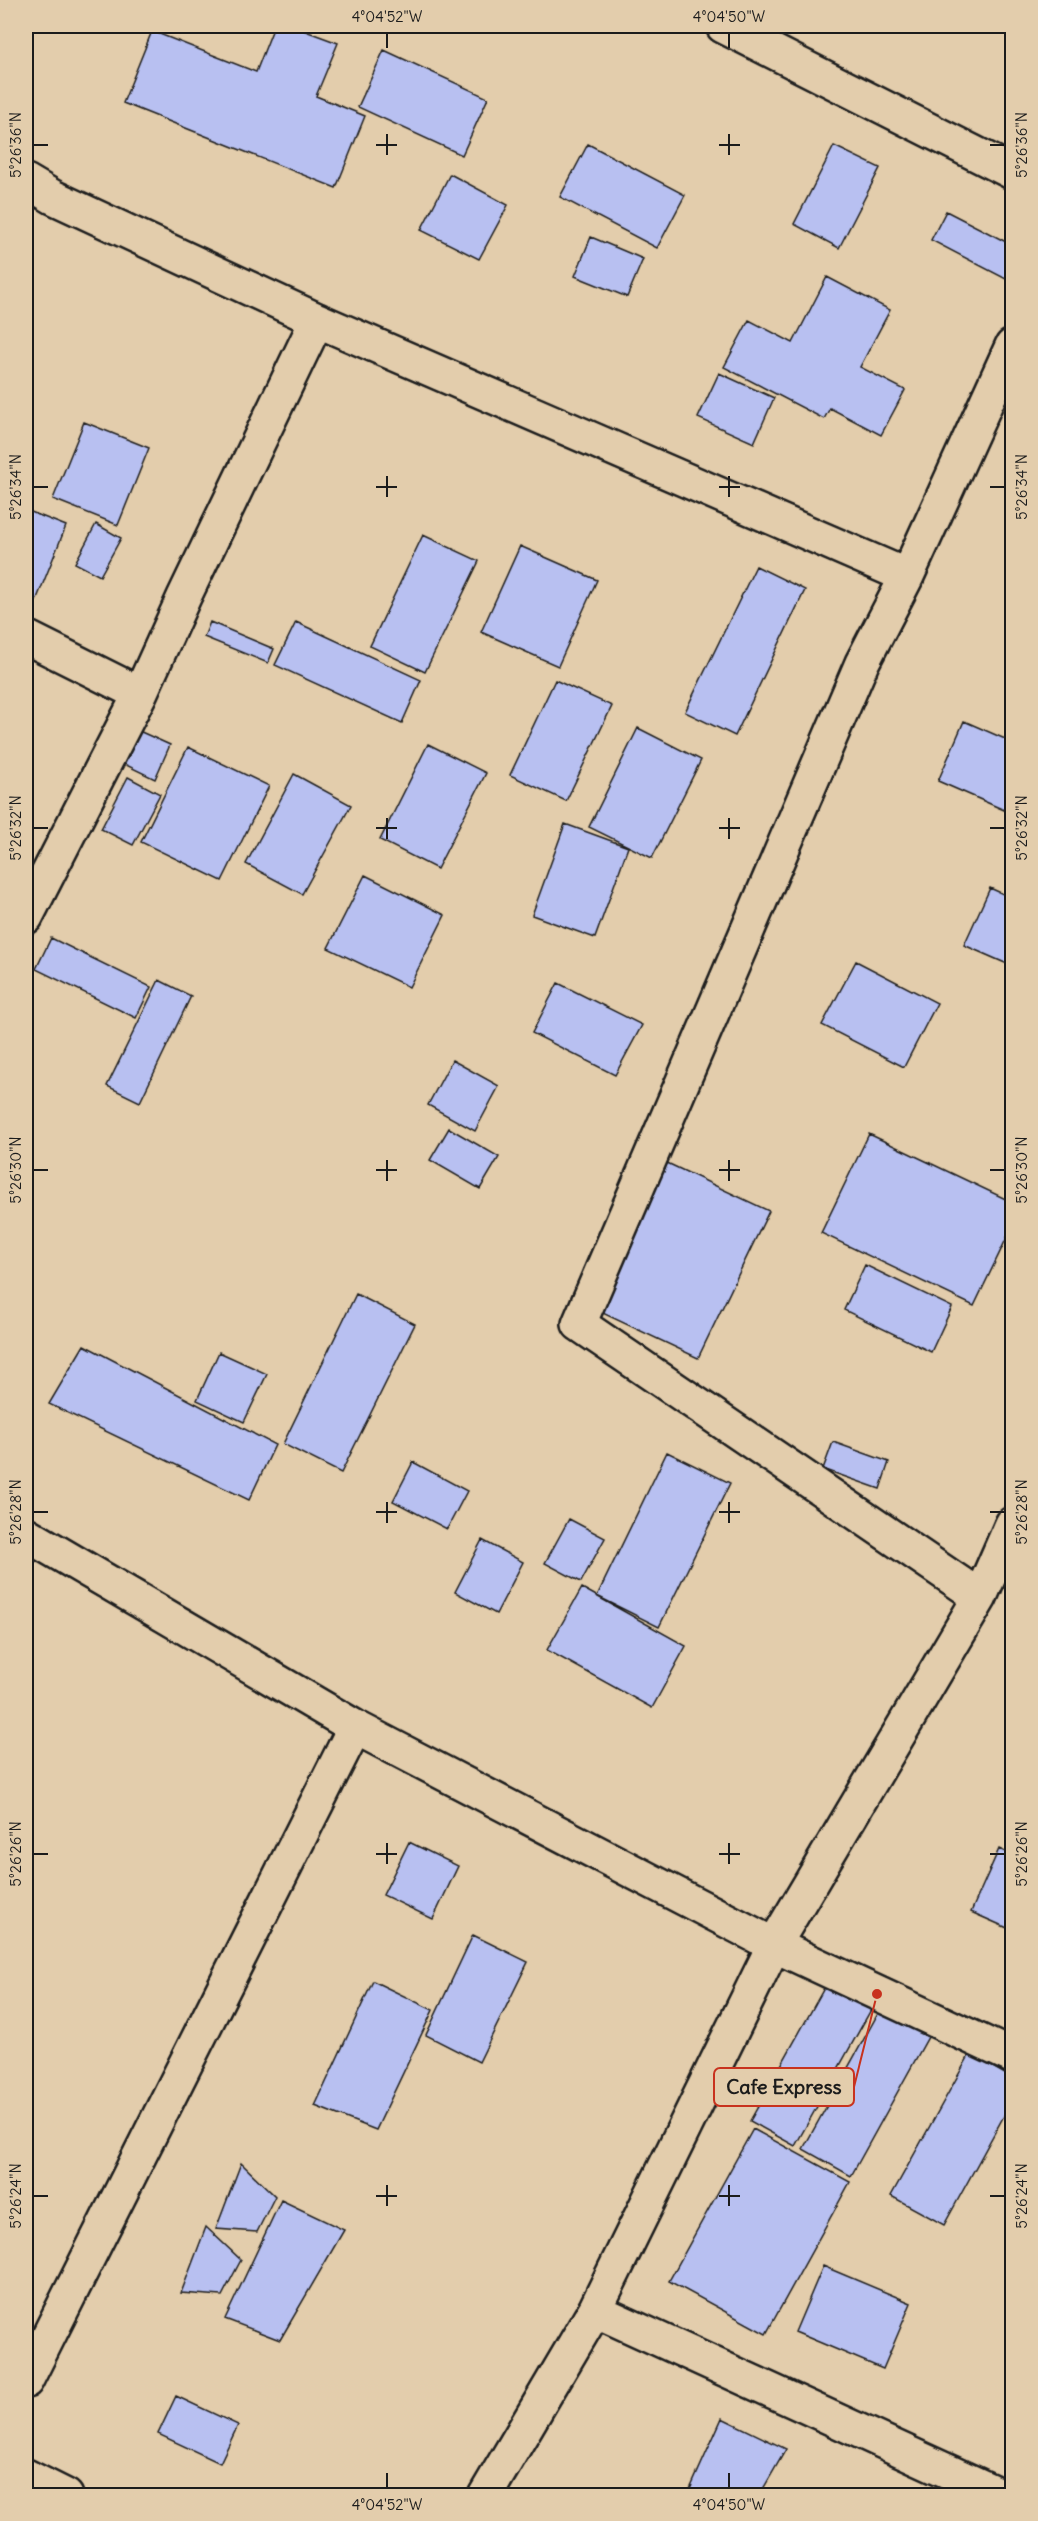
<svg xmlns="http://www.w3.org/2000/svg" width="1038" height="2521" font-family="Delius,sans-serif">
	<style>
		.building { fill: #b8c0f1; stroke: #1c1c1c; stroke-width: 1.5 }
		.lines { fill: none; stroke-linecap: round; stroke-linejoin: round }
		.minor-casing { stroke: #1c1c1c; stroke-width: 38 }
		.minor { stroke: #e3cdac; stroke-width: 33 }
		.ticks { fill: none; stroke: #1c1c1c; stroke-width: 2 }
		.leader { fill: none; stroke: #c8321e; stroke-width: 2 }
		.callout-dot { fill: #c8321e; stroke: #e3cdac; stroke-width: 2 }
		.callout { fill: #e3cdac; stroke: #c8321e; stroke-width: 2 }
		.callout-label { font-size: 20px; text-anchor: middle; font-weight: bold; fill: #1c1c1c }
		.neatline { fill: none; stroke: #1c1c1c; stroke-width: 2 }
		.ticks-label { font-size: 15px; text-anchor: middle; fill: #1c1c1c }
	</style>
	<rect width="100%" height="100%" fill="#e3cdac"/>
	<filter id="ink" filterUnits="userSpaceOnUse"><feTurbulence type="fractalNoise" baseFrequency=".0167" numOctaves="2"/><feDisplacementMap in="SourceGraphic" scale="12" xChannelSelector="R" yChannelSelector="G"/><feConvolveMatrix kernelMatrix="1 2 1 2 8 2 1 2 1" color-interpolation-filters="sRGB"/></filter>
	<g filter="url(#ink)">
		<path class="building" d="M274 26H292L338 43 316 96 365 116 336 188 123 103 152 31 256 72Z
			M384 50 488 98 462 155 358 107Z
			M588 144 685 195 657 248 560 197Z
			M834 146 880 168 839 248 794 224Z
			M450 174 508 205 479 259 421 230Z
			M946 211 1012 245V271L1008 280 931 240Z
			M591 237 643 259 627 297 575 276Z
			M827 277 890 310 860 367 905 390 881 435 830 408 824 419 724 367 749 320 793 343Z
			M719 373 774 398 754 443 698 418Z
			M84 422 149 448 118 525 53 499Z
			M26 510 66 526 36 601 26 597Z
			M96 524 121 538 100 576 75 563Z
			M423 535 479 561 425 672 370 646Z
			M520 546 597 580 558 666 481 632Z
			M756 566 805 590 735 736 685 712Z
			M210 622 274 649 268 663 204 637Z
			M296 622 421 680 402 723 275 665Z
			M555 680 612 706 566 801 510 775Z
			M964 721 1012 742 1011 813 938 781Z
			M638 728 701 760 652 858 589 827Z
			M139 731 170 745 155 779 124 764Z
			M428 744 486 773 437 869 380 840Z
			M188 747 269 786 222 881 141 842Z
			M294 774 351 805 302 894 246 864Z
			M128 777 160 794 133 845 101 829Z
			M565 824 628 847 595 938 532 915Z
			M365 875 445 915 409 987 328 948Z
			M990 888 1012 898V966L964 945Z
			M51 938 151 987 136 1018 36 969Z
			M856 961 937 1003 904 1067 822 1025Z
			M159 980 191 996 140 1102 107 1086Z
			M558 983 642 1025 615 1075 532 1033Z
			M452 1060 499 1086 475 1131 428 1105Z
			M449 1128 499 1157 480 1189 430 1160Z
			M869 1134 1012 1202V1227L974 1306 821 1233Z
			M663 1161 769 1211 698 1358 592 1308Z
			M865 1265 952 1307 931 1352 844 1310Z
			M356 1294 415 1324 341 1473 283 1444Z
			M84 1345 275 1445 249 1500 49 1404Z
			M219 1352 267 1374 244 1422 197 1400Z
			M833 1442 889 1462 880 1489 823 1469Z
			M667 1452 730 1483 659 1627 597 1596Z
			M413 1462 467 1491 447 1529 393 1501Z
			M569 1519 605 1538 581 1582 545 1563Z
			M482 1540 523 1562 496 1614 455 1592Z
			M582 1588 686 1646 652 1708 547 1650Z
			M409 1842 458 1866 433 1919 383 1895Z
			M999 1849 1012 1855V1930L971 1912Z
			M473 1935 528 1962 479 2062 426 2035Z
			M373 1981 433 2010 376 2130 315 2106Z
			M828 1981 873 2006 795 2146 750 2121Z
			M880 2010 928 2037 851 2176 803 2149Z
			M970 2054 1012 2078V2101L944 2225 891 2196Z
			M753 2129 850 2182 766 2334 669 2281Z
			M241 2163 275 2196 257 2232 216 2229Z
			M281 2200 344 2230 280 2340 225 2319Z
			M206 2227 241 2260 222 2296 181 2293Z
			M823 2266 911 2303 883 2369 795 2332Z
			M176 2396 238 2425 220 2463 158 2434Z
			M722 2418 786 2449 759 2496H687Z"/>
		<g class="lines">
			<g class="minor-casing">
				<path id="minor" d="M723 26 1012 172
					M26 181 53 197 317 320 907 576
					M26 637 140 694
					M26 917 140 694 184 597 317 320
					M26 1534 355 1727 774 1945 1012 2056
					M980 1597 579 1324 862 663 907 576 1012 346
					M595 2310 1002 2496
					M26 2381 355 1727
					M26 2476 66 2496
					M485 2496 595 2310 774 1945 980 1597 1012 1524"/>
			</g>
			<use href="#minor" class="minor"/>
		</g>
	</g>
	<path class="ticks" d="M387 33V48M729 33V48M387 134V155M729 134V155M33 145H48M376 145H397M719 145H740M990 145H1005M387 476V497M729 476V497M33 487H48M376 487H397M719 487H740M990 487H1005M387 818V839M729 818V839M33 828H48M376 828H397M719 828H740M990 828H1005M387 1160V1181M729 1160V1181M33 1170H48M376 1170H397M719 1170H740M990 1170H1005M387 1502V1523M729 1502V1523M33 1512H48M376 1512H397M719 1512H740M990 1512H1005M387 1843V1864M729 1843V1864M33 1854H48M376 1854H397M719 1854H740M990 1854H1005M387 2185V2206M729 2185V2206M33 2196H48M376 2196H397M719 2196H740M990 2196H1005M387 2473V2488M729 2473V2488"/>
	<path class="leader" d="M877 1994L854 2087"/>
	<circle class="callout-dot" cx="877" cy="1994" r="6"/>
	<rect class="callout" x="714" y="2068" width="140" height="38" rx="6"/>
	<g class="callout-label">
		<text x="784" y="2094">Cafe Express</text>
	</g>
	<rect width="1038" height="2521" fill="none" stroke="#e3cdac" stroke-width="66"/>
	<rect x="33" y="33" width="972" height="2455" class="neatline"/>
	<g class="ticks-label">
		<text x="387" y="22">4°04'52"W</text>
		<text x="729" y="22">4°04'50"W</text>
		<text transform="translate(16 145) rotate(-90)" y="5">5°26'36"N</text>
		<text transform="translate(1022 145) rotate(-90)" y="5">5°26'36"N</text>
		<text transform="translate(16 487) rotate(-90)" y="5">5°26'34"N</text>
		<text transform="translate(1022 487) rotate(-90)" y="5">5°26'34"N</text>
		<text transform="translate(16 828) rotate(-90)" y="5">5°26'32"N</text>
		<text transform="translate(1022 828) rotate(-90)" y="5">5°26'32"N</text>
		<text transform="translate(16 1170) rotate(-90)" y="5">5°26'30"N</text>
		<text transform="translate(1022 1170) rotate(-90)" y="5">5°26'30"N</text>
		<text transform="translate(16 1512) rotate(-90)" y="5">5°26'28"N</text>
		<text transform="translate(1022 1512) rotate(-90)" y="5">5°26'28"N</text>
		<text transform="translate(16 1854) rotate(-90)" y="5">5°26'26"N</text>
		<text transform="translate(1022 1854) rotate(-90)" y="5">5°26'26"N</text>
		<text transform="translate(16 2196) rotate(-90)" y="5">5°26'24"N</text>
		<text transform="translate(1022 2196) rotate(-90)" y="5">5°26'24"N</text>
		<text x="387" y="2510">4°04'52"W</text>
		<text x="729" y="2510">4°04'50"W</text>
	</g>
</svg>
